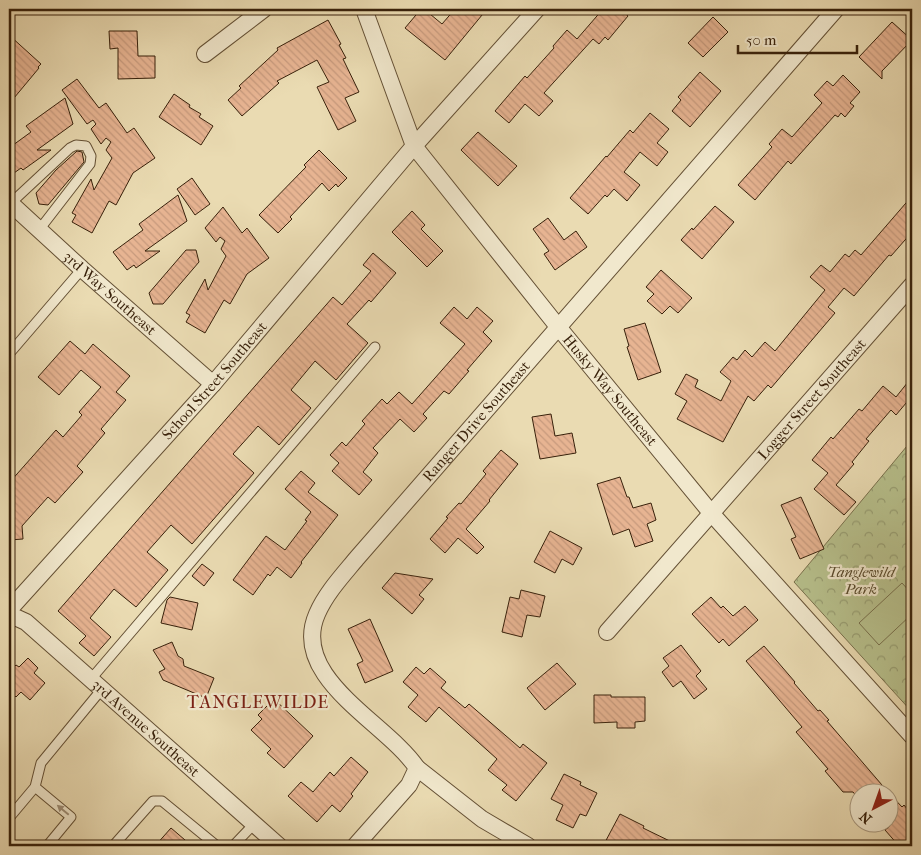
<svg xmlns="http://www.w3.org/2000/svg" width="921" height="855" font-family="'IM FELL French Canon',serif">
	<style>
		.forest { fill: url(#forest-crowns); stroke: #78704c }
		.garden { fill: #b7c08c; stroke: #78704c }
		.building { fill: url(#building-back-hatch); stroke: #38210b }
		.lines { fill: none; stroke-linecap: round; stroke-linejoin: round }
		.service-casing { stroke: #645035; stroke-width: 11 }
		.minor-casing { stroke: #645035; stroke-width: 18 }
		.service { stroke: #f1e8cd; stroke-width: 9 }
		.minor { stroke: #f1e8cd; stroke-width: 16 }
		.oneway { fill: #9e8e76 }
		.labels { text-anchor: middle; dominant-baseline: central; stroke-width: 4.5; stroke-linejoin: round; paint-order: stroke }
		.street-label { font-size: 15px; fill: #38210b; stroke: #f1e8cd }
		.park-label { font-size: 15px; font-style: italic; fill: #58492b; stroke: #f1e8cd }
		.quarter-label { font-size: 18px; letter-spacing: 1px; fill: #7a1f14; stroke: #f1e8cd }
	</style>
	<defs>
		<pattern id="forest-crowns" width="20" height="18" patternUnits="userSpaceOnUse" patternTransform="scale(1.25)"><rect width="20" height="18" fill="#b7c08c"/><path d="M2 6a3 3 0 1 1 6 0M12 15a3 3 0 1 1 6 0" fill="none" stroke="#969c71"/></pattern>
		<pattern id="building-back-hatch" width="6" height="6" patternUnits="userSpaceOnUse" patternTransform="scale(1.25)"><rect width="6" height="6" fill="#e7b492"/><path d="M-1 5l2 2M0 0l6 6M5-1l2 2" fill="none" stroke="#c79a7d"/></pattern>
	</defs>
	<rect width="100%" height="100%" fill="#eadbb2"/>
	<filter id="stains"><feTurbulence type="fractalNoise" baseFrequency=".004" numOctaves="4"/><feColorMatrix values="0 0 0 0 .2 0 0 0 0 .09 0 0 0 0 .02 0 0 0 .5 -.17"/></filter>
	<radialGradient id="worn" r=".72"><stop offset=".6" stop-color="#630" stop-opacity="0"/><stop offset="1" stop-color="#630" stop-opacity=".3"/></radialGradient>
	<path class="forest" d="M912 440V712L794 582Z"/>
	<path class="garden" d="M902 583 912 594V614L879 645 859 623Z"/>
	<path class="building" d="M421 9H424L442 24 455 9H487L445 60 405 28Z
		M603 9H620L628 16 608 40 605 37 599 44 593 39 544 93 553 101 539 116 525 104 509 123 495 111 525 76 527 78 554 48 553 46 567 30 577 39Z
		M713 17 728 32 703 57 688 43Z
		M328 20 341 44 339 45 346 58 343 59 359 92 345 98 356 121 338 130 317 87 329 82 317 60 277 81 279 83 242 116 228 100 241 88 239 86 278 50 277 48Z
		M892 22 912 40 882 71V79L859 57Z
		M109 31H137L138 56H155V78L118 79V48L110 49Z
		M9 35 41 64 38 67 39 68 9 104Z
		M700 72 721 91 690 127 672 111 681 100 678 97Z
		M843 75 860 92 850 103 854 106 845 117 841 113 838 117 835 115 791 164 788 161 755 200 738 185 772 147 769 144 782 129 792 137 822 103 814 95 827 81 833 86Z
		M77 79 99 108 106 103 127 133 134 128 155 158 133 173 116 205 109 201 92 233 72 222 76 215 72 213 91 179 94 190 112 158 106 150 111 142 106 138 101 144 91 129 96 124 93 120 87 124 62 90Z
		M174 94 190 105 189 107 201 114 199 117 213 126 201 145 159 117Z
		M65 98 73 124 37 150H51L23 170 21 168 14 173 9 165V148L31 132 26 126Z
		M650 113 669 129 657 143 668 152 657 166 640 152 624 172 640 185 627 201 614 189 607 197 605 195 588 214 570 198 606 156 607 157 630 130 633 133Z
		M478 132 517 166 498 186 461 150Z
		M319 150 347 178 338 187 336 184 329 191 322 183 290 217 292 219 278 233 259 215 306 167 304 165Z
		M77 151 82 152 84 162 48 205 39 204 36 193 56 170Z
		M192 178 210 204 195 215 177 189Z
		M178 195 187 221 145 251H160L136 268 134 265 127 270 113 252 143 230 139 224Z
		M912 196V232L891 256 889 255 854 296 844 288 828 307 835 313 771 388 768 385 754 401 748 396 723 442 677 419 687 401 675 394 686 374 698 380 695 387 721 401 731 381 720 372 733 357 737 360 745 350 752 357 765 342 775 351 825 290 810 277 821 265 830 272 845 254 849 257 855 250 861 255Z
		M715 206 734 222 702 259 681 240 692 228 693 230Z
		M223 207 242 233 247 228 269 258 247 274 230 304 224 300 205 333 186 322 190 315 186 313 205 279 208 290 226 256 221 249 225 241 220 237 216 242 205 228Z
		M412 211 425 225 421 229 443 251 427 267 392 232Z
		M548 218 564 240 576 231 587 247 555 270 544 254 549 251 533 229Z
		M186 250H196L199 262 163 304H153L149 293Z
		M373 253 396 273 371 302 369 300 347 324 368 343 336 380 315 361 291 390 311 408 279 445 258 426 251 434 233 454 254 473 192 544 171 525 147 552 168 570 136 607 114 589 90 618 111 637 94 656 79 643 86 636 58 611 333 297 342 305 371 271 363 265Z
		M661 270 692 298 678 313 670 306 662 314 647 301 654 294 646 287Z
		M454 307 467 319 477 307 493 321 483 332 492 341 467 370 469 371 449 394 444 391 423 414 427 418 414 432 400 419 373 448 378 453 363 472 372 480 359 495 332 471 339 463 330 455 342 442 346 446 365 424 362 421 382 399 387 404 399 392 412 404 465 344 440 323Z
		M645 323 661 372 638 380 627 347 629 346 624 329Z
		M70 341 85 354 93 344 130 376 116 392 126 400 101 429 105 433 77 466 83 472 55 503 48 497 22 526 23 539 9 540V483L56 430 63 437 82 415 79 412 101 387 81 370 59 395 38 377Z
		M912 377V396L896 415 891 410 866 439 869 441 852 462 854 464 836 485 856 502 844 515 814 489 828 473 812 460 831 437 833 439 859 409 862 411 883 386 896 397Z
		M551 414 555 436 572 433 576 453 540 459 532 417Z
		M501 450 518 464 489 500 490 501 466 529 484 547 477 554 458 538 445 553 430 539 448 518 446 517 459 503 461 504 486 474 483 471Z
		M301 471 315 483 308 492 338 515 301 562 302 563 291 578 277 567 270 576 268 574 253 595 233 580 266 536 285 550 307 521 305 520 311 512 285 489Z
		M620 477 627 497H629L633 508 651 503 656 520 647 524 653 541 635 547 629 529 613 535 597 484Z
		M801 497 824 549 800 559 791 539 796 537 781 505Z
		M550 531 582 548 573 565 562 559 555 573 534 562Z
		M202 564 214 573 204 586 192 576Z
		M395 573 433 579 419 595 424 599 412 614 382 588Z
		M521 590 545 596 540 617 527 615 522 637 502 632 510 597 519 599Z
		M170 597 198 603 192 630 161 623 167 600Z
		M711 597 721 608 723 606 733 616 745 606 758 620 729 646 723 639 719 643 692 614Z
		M370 619 393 671 365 683 357 664 363 661 348 629Z
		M172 642 178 656 183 659 184 666 214 678 206 698 163 680 159 672 165 669 153 650Z
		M681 645 701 671 696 676 707 689 694 699 681 681 673 687 662 672 669 666 663 658Z
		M764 646 795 682 794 683 818 711 820 710 829 720 827 721 888 792 902 807 904 805 912 815V846H899L885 830 890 826 888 824V792H860L858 790V798L853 792H843L825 771 828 769 796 732 802 727 746 661Z
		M28 658 38 668 34 673 45 683 30 700 21 692 16 697 9 690V672L16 665 19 667Z
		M557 663 576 684 545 710 527 688Z
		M416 667 424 674 430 668 446 682 441 688 465 708 469 704 520 748 523 744 547 763 516 801 502 790 507 785 488 770 497 759 439 707 426 722 408 707 418 695 403 682Z
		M594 695H611V697H645V721L635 722V728H617V722L594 723Z
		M274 699 313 736 284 768 267 753 271 749 251 730 262 719 258 715Z
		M351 757 368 772 351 794 353 796 340 812 332 805 317 822 288 796 301 782 313 792 330 772 334 776Z
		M564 774 581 782 580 785 597 793 586 816 580 814 573 828 556 820 563 805 551 799Z
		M620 814 644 826 643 828 680 846H603Z
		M171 828 192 846H155Z"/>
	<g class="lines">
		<g class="service-casing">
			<path id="service" d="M11 203 70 148 76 145 86 146 91 156 90 164 39 230
				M9 354 82 269
				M91 679 375 347
				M35 787 41 763 102 689
				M9 818 35 787 71 817 47 846
				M113 846 153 801H162L217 846
				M233 846 254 824"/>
		</g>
		<g class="minor-casing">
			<g id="minor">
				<path id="s1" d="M364 9 414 146 559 328 712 514 912 736"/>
				<path d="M205 54 264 9"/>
				<path id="s2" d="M9 202 82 269 213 384"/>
				<path id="s3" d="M9 610 213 384 414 146 537 9"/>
				<path id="s4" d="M9 617H15L26 622 279 846"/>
				<path id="s5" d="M607 632 912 285"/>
				<path d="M417 768 482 819 528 846"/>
				<path id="s6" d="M355 846 409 785 417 768C387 723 289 678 317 614 326 593 343 575 357 558L836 9"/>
			</g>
		</g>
		<use href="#service" class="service"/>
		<use href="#minor" class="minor"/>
	</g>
	<defs><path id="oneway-solid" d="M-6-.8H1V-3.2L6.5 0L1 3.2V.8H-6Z" transform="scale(1.25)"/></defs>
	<use class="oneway" href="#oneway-solid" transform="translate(63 810) rotate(-140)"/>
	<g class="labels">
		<g class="street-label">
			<text stroke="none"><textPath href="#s2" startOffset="136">3rd Way Southeast</textPath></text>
			<text stroke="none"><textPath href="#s3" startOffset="308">School Street Southeast</textPath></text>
			<text stroke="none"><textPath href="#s1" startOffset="459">Husky Way Southeast</textPath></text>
			<text stroke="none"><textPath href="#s5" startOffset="310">Logger Street Southeast</textPath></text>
			<text stroke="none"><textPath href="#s6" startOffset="546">Ranger Drive Southeast</textPath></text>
			<text stroke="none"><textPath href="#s4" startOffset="178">3rd Avenue Southeast</textPath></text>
		</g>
		<g class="park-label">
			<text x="861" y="572">Tanglewild<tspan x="861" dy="17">Park</tspan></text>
		</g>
		<g class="quarter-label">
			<text x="258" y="702">TANGLEWILDE</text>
		</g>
	</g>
	<rect width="921" height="855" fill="none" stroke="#eadbb2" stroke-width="30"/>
	<rect x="10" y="10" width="901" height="835" fill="none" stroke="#38210b" stroke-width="2.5"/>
	<rect x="15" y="15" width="891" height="825" fill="none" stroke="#38210b"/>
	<g transform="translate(874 808) rotate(221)"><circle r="24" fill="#f1e8cd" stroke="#a7987f"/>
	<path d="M0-4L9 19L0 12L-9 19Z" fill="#8f2418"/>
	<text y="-8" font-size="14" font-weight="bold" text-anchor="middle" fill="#38210b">N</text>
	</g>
	<path d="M738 45v8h119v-8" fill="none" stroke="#38210b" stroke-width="2.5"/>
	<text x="746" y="45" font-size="15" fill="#38210b" stroke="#f1e8cd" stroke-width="4" paint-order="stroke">50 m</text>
	<rect width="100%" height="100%" filter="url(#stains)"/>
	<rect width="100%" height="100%" fill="url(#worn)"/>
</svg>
